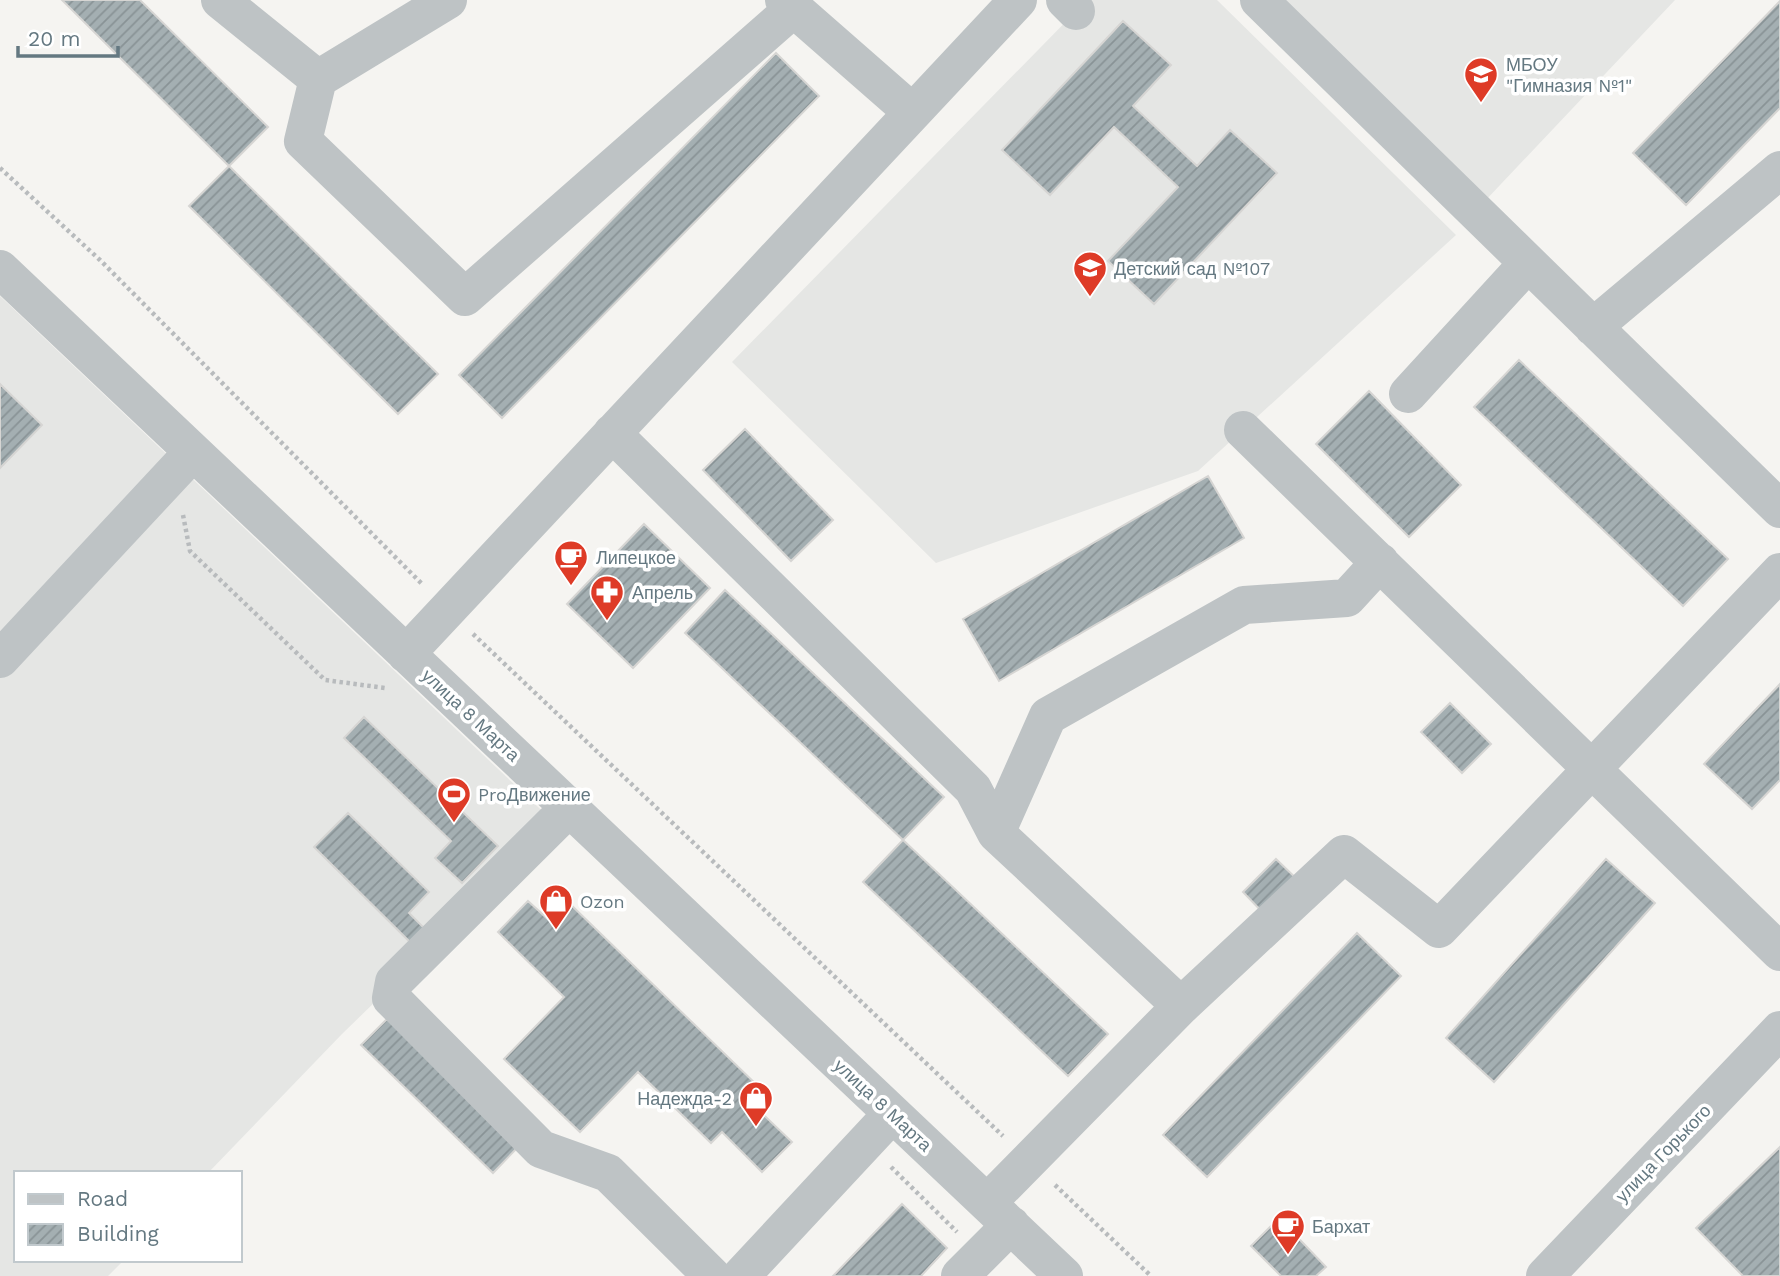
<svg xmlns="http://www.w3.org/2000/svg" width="1780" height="1276" font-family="'Work Sans',sans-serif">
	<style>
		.built { fill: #e5e6e4 }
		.building { fill: url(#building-hatch); stroke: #d6d5d3; stroke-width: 2 }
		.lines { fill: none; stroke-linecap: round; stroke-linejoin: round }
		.path { stroke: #b8bbbd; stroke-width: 4.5; stroke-dasharray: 3.5 3.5; stroke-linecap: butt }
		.minor { stroke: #bec3c5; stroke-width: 38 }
		.labels { text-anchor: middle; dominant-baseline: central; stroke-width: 7; stroke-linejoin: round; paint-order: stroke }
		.poi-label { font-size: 18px; fill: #647881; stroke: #fff; text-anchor: start }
		.street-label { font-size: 18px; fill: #647881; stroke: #fff }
	</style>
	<defs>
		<pattern id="building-hatch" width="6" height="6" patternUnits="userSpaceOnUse" patternTransform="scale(1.75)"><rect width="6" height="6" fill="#a4afb2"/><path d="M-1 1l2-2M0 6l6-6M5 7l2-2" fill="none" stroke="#899396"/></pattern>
	</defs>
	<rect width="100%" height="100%" fill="#f5f4f1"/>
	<path class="built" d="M1087 0H1217L1456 235 1198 471 936 563 732 362Z
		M1283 0H1675L1484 202Z
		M0 296 557 825 342 1034 208 1173H16V1260H124L108 1276H0Z"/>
	<path class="building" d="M62 0H140L268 127 229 166Z
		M1780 1V108L1686 205 1633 153Z
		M1123 21 1171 65 1133 106 1197 166 1230 130 1277 173 1154 304 1108 261 1178 187 1114 127 1050 195 1002 150Z
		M776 53 819 96 502 418 459 375Z
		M229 166 438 374 398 414 189 206Z
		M1519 360 1728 559 1683 606 1474 407Z
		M0 384 42 425 0 468Z
		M1369 391 1461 485 1409 537 1316 444Z
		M745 429 833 520 791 561 703 470Z
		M1208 476 1244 538 999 681 963 619Z
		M644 524 710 588 633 668 567 604Z
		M725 590 944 797 903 840 685 633Z
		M1780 684V780L1752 809 1704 764Z
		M1450 703 1491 744 1462 773 1421 732Z
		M364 717 498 846 462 883 435 858 451 841 344 738Z
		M348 813 429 892 409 913 430 934 416 948 314 847Z
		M903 840 1108 1034 1068 1076 863 882Z
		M1276 859 1303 885 1269 919 1243 892Z
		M1606 859 1655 903 1494 1082 1446 1038Z
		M528 901 551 922 569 903 762 1090 750 1102 792 1142 762 1172 722 1132 711 1143 638 1072 580 1132 504 1059 564 997 498 932Z
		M1357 933 1401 976 1207 1177 1163 1135Z
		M387 1019 519 1146 493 1173 361 1045Z
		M1780 1147V1276H1743L1696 1228Z
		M902 1204 947 1248 921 1276H833Z
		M1279 1218 1326 1267 1316 1276H1281L1251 1246Z"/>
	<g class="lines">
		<path class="path" d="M0 168 100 260 422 584
			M183 515 190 551 325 680 385 688
			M473 634 1003 1136
			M891 1167 957 1232
			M1055 1185 1151 1276"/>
		<path class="minor" d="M220 0 318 79
			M448 0 318 79 303 141 465 297 793 9
			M784 0 912 112
			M1065 0 1076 11
			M1259 0 1780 509
			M0 269 1064 1276
			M1593 327 1780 170
			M1408 394 1528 263
			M1243 430 1780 952
			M612 433 973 789 996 833 1181 1006 1344 854 1439 929 1780 572
			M406 654 1018 0
			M0 659 193 452
			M569 808 394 982 391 998 541 1149 608 1173 712 1276
			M996 833 1048 716 1244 605 1347 598 1380 562
			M987 1203 1181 1006
			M741 1276 892 1114
			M960 1276 1011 1225
			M1545 1276 1780 1030"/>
	</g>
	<defs>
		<g id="school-pin" transform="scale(1.75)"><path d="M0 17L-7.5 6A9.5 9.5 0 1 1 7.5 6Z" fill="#de3b27" stroke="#fff"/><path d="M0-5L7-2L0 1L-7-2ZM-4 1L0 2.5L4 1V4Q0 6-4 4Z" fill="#fff"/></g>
		<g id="cafe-pin" transform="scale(1.75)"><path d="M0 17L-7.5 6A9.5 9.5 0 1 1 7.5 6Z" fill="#de3b27" stroke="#fff"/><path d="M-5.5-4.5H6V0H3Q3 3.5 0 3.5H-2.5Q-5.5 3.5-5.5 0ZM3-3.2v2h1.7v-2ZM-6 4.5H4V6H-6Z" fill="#fff"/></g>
		<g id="pharmacy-pin" transform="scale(1.75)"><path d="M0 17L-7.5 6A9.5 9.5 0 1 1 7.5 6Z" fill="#de3b27" stroke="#fff"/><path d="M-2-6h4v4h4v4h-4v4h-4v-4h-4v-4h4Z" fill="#fff"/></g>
		<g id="stadium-pin" transform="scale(1.75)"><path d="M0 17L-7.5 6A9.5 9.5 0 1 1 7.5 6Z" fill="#de3b27" stroke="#fff"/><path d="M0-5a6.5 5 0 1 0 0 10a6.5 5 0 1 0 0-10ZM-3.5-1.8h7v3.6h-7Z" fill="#fff"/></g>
		<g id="shop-pin" transform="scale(1.75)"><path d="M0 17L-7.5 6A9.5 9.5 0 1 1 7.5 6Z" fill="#de3b27" stroke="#fff"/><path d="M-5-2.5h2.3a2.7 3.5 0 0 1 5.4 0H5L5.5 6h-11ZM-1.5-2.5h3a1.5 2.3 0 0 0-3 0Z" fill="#fff"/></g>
	</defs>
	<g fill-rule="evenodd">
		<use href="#school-pin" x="1481" y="74"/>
		<use href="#school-pin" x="1090" y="268"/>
		<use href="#cafe-pin" x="571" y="557"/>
		<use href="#pharmacy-pin" x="607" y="592"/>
		<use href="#stadium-pin" x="454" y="794"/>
		<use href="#shop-pin" x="556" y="901"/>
		<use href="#shop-pin" x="756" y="1098"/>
		<use href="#cafe-pin" x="1288" y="1226"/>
	</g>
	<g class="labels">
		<g class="poi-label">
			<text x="1506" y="64">МБОУ<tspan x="1506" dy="21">"Гимназия №1"</tspan></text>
			<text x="1114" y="268">Детский сад №107</text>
			<text x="596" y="557">Липецкое</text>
			<text x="632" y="592">Апрель</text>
			<text x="478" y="794">ProДвижение</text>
			<text x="580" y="901">Ozon</text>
			<text x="732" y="1098" text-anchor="end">Надежда-2</text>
			<text x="1312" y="1226">Бархат</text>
		</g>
		<g class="street-label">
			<text transform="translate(471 715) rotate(43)">улица 8 Марта</text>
			<text transform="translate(883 1105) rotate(43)">улица 8 Марта</text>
			<text transform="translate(1663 1153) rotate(-46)">улица Горького</text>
		</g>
	</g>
	<rect x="14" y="1171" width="228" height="91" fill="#ffffff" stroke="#c1c9cd" stroke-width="2"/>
	<rect x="28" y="1194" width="35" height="10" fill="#bec3c5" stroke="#c1c9cd" stroke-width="2"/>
	<text x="77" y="1206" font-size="21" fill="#647881">Road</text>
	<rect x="28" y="1224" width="35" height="21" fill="url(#building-hatch)" stroke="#c1c9cd" stroke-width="2"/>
	<text x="77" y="1241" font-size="21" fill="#647881">Building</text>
	<path d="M18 46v10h100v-10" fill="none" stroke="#647881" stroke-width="3.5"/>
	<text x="28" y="46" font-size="21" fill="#647881" stroke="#ffffff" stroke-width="5" paint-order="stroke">20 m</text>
</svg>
